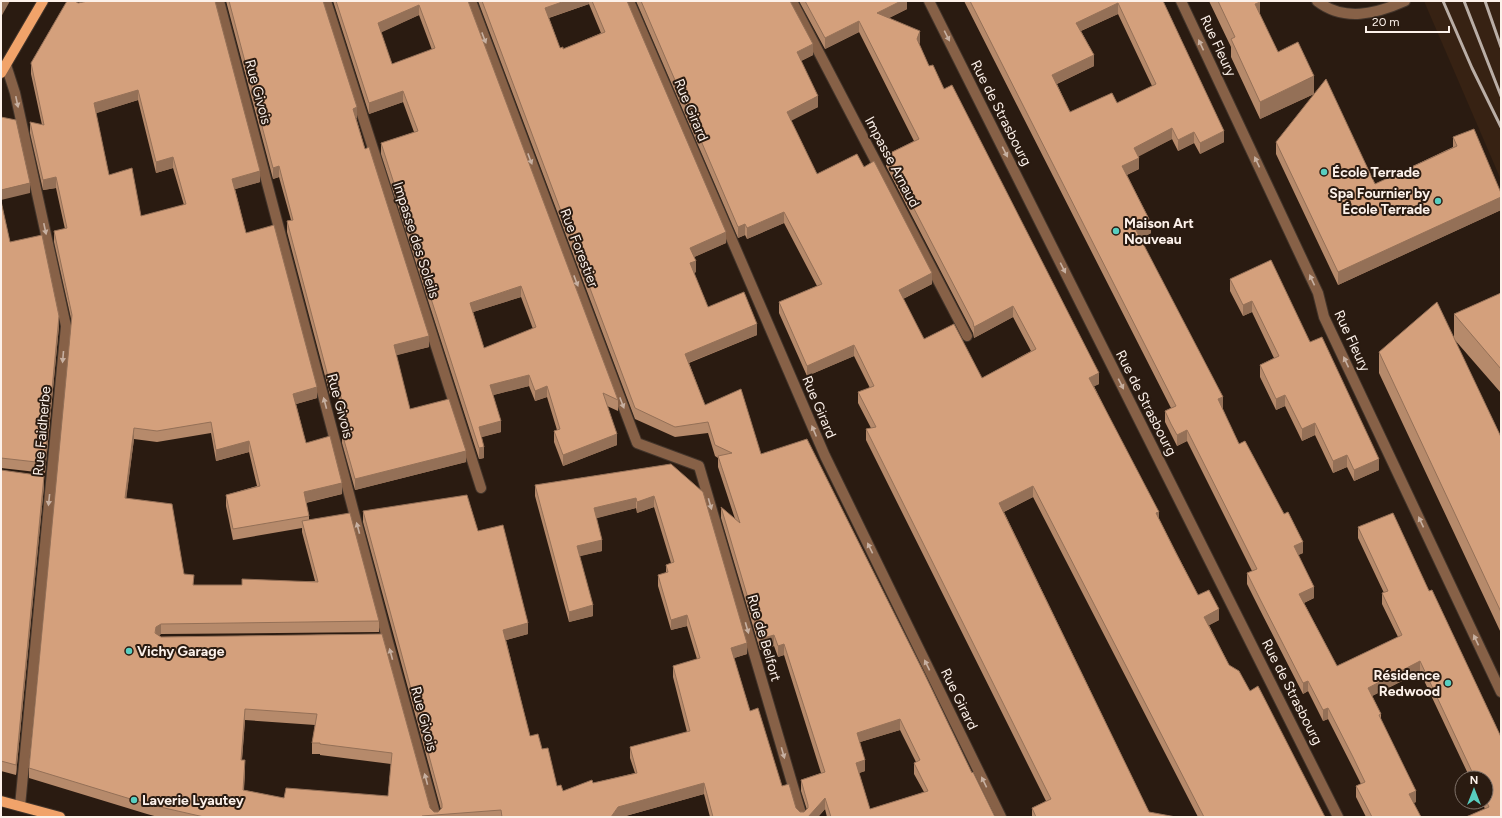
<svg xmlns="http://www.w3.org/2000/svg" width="1502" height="818" font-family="Figtree,sans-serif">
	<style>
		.built { fill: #372213 }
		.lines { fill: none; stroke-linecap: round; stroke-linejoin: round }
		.minor-casing { stroke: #43352b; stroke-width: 12 }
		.major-casing { stroke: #43352b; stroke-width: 12 }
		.minor { stroke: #876147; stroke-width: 10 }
		.major { stroke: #f1a36a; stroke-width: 10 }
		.rail { stroke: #baaea6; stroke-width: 3 }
		.wall { fill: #b68a6b; fill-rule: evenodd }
		.shaded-wall { fill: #947057 }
		.building { fill: #d4a07c; stroke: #947057; fill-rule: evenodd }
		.oneway { fill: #c7b0a1 }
		.poi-dot { fill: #58cec0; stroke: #2a1b11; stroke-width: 1.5 }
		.labels { text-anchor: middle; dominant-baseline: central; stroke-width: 4; stroke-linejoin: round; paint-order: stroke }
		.street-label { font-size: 14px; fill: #fcf1ea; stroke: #2a1b11 }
		.poi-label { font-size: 14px; font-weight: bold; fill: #fcf1ea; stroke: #2a1b11; text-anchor: start }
	</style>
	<rect width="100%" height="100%" fill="#2a1b11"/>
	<path class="built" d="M1424 1H1501V180L1430 15Z"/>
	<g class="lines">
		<g class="minor-casing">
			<path id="minor" d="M219 1 387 638 436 817
				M326 1 481 488
				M471 1 637 443 699 466 802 817
				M629 1 825 456 1001 817
				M792 1 967 336
				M929 1 1338 817
				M1181 1 1318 293 1324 317 1501 692
				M1317 1C1344 22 1376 14 1405 1
				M6 65 15 93 66 326 20 806"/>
		</g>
		<g class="major-casing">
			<path id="major" d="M1 73 43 1
				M1 801 60 817"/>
		</g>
		<use href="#minor" class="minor"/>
		<use href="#major" class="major"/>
		<path class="rail" d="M1443 1 1472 68 1501 127
			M1464 1 1501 96
			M1485 1 1501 47"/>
	</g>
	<path class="wall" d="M226 1H323L365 149 429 347 396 355 410 409 466 462 355 490 342 443V433L347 431 337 393 330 395 287 232V221L291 220 279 177 273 179Z
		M333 1H468L618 400V411L607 406 617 445 563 466 554 442V431L557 430 547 397 535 401 529 386 493 395 501 432 481 437 484 458 479 459 381 154V143L414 132 403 102 369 114ZM419 15 432 50 392 64 381 32ZM521 297 533 329 484 348 473 312Z
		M478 1H627L726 243 694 257 696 272 694 273 708 307 757 335 689 363 705 405 761 454 972 773 995 817H827L825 809 818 817H710L704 794 622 817H158L147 814 29 778V768L72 323 54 242V231L65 229 56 188 43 190 30 133V122L42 125 31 74V63L78 3 260 182 235 189 246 233 317 398 296 404 306 443 342 494 306 503 309 516V520L379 621V632L161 634 159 635 161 637 382 634 430 808 434 812H438L441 810 363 522V511L478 531 528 634 506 640 530 736 542 749 557 786 563 791 593 783 635 773 630 758V747L687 732 673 677V666L697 659 687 626 671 630 658 586V575L666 573V565L671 563 654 507 637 513 636 508 596 518 602 551 579 556 593 616 569 622 535 496V485L671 464 747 654 734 658 750 711 782 786 796 808 800 812H804L807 810 801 791V780L821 773 784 655 778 657 774 646 760 650 721 518V507L735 519 718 467V458L715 456 708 433 675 437 635 419ZM589 4 601 33 563 49 560 48 549 18ZM138 100 156 173 173 168 184 205 141 216 109 175 96 113ZM211 433 216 461 249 452 257 486 226 495V506L233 540 302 528V532L315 581 242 585H194L184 574 126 498 134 439 157 442ZM245 720 315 725 312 743V754H320V755L391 764 388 796 284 798 244 790 245 771 242 760ZM900 730 916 762 914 763V774L924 792 870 809 859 773 865 771 860 742Z
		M636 1H790L813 55 801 61 818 107 791 120 817 174 864 167 932 284 903 299 924 339 982 378 1031 351 1013 317 974 338 973 333 886 166V155L914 141 859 32 825 49 799 1H907V9L889 18 920 42 919 44 929 66 944 89 1099 384 1094 386 1159 519 1198 595 1219 620 1209 625 1229 665 1250 691 1325 817H1198L1033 497 1004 512 1149 812 1175 817H1032V808L1046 801 866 440V429L871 428 858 403V392L870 388 854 356 807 376 779 313V302L817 286 784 223 747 239 745 235 738 238Z
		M964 1H1163L1224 131V142L1200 154 1194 143 1178 151 1172 139 1138 156 1139 158V169L1127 175 1151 223V233L1140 239 1223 397 1222 408 1239 444 1245 441 1284 514 1288 512 1303 542V553L1298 555 1314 587V598L1304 603 1337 666 1398 637 1382 604V593H1384L1358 538V527L1393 513 1429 591 1432 590 1501 737V817H1466L1485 809 1482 802H1486V778H1470L1420 672 1372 696 1381 714V720L1416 791V802L1413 803 1421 817H1366L1356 797V786L1361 784 1353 768 1328 719 1323 721 1308 691 1303 694 1260 610 1247 584V573L1252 571 1187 441 1177 446 1165 422V411L1171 408ZM1118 14 1152 86 1117 103 1112 93 1070 112 1057 84 1094 66V55L1081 31Z
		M1209 1H1260V16L1278 52 1314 94 1260 119 1231 57V47Z
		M1453 137 1501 193V210L1338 285 1276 154V142L1375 184 1453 147Z
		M1 201 10 242 59 326 45 473 1 468Z
		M1230 279 1310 342 1379 470 1354 481 1347 467 1333 473 1315 435 1302 441 1285 406 1276 410 1260 377V365L1274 358 1252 312 1243 316 1230 291Z
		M1501 293V393L1454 339 1501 437V633L1379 373V352L1454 337V314Z
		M1 470 44 486 16 775 1 771Z"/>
	<path class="shaded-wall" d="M1 1H10L1 17Z
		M565 1H589V4L545 19V8Z
		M901 1H907V9L877 24V13Z
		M1260 2V19L1255 4Z
		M1118 3V14L1076 33V23Z
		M419 5V15L378 34V23Z
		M859 21V32L825 49V38Z
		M920 31V42L917 50V39Z
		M813 44V55L797 63V52Z
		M1094 55V66L1052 86V75Z
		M1314 76V94L1260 119V102Z
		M138 90V100L94 114V103Z
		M403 91V102L369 114V103Z
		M818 96V107L787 123V112Z
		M357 107V118L353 120V109Z
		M1172 128V139L1134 159V148Z
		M1224 131V142L1200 154V143Z
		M1194 132V143L1178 151V140Z
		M173 157V168L156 173V162Z
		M1139 158V169L1122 177V166Z
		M279 166V177L273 179V168Z
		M260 171V182L232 190V179Z
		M56 177V188L43 190V180Z
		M30 183V193L1 200V190Z
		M1501 197V210L1338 285V272Z
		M784 212V223L747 239V228Z
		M1151 223V233L1136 241V230Z
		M745 224V235L738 238V227Z
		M726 232V243L690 259V248Z
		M696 261V272L690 274V263Z
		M932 273V284L899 301V290Z
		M521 286V297L470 313V303Z
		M1252 301V312L1243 316V305Z
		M1013 306V317L974 338V327Z
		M59 316V326L45 473V463Z
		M757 324V335L685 364V354Z
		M429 336V347L394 356V345Z
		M854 345V356L807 376V366Z
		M1099 373V384L1089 389V378Z
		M529 375V386L490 396V385Z
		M337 382V393L330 395V384Z
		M547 386V397L535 401V391Z
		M317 387V398L293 405V394Z
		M1285 395V406L1276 410V399Z
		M1223 397V408L1218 410V399Z
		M501 421V432L479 438V427Z
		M1315 423V435L1302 441V429Z
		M134 428V439L125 509V498Z
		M1187 430V441L1177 446V435Z
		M617 434V445L563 466V455Z
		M249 441V452L216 461V450Z
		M484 447V458L479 459V448Z
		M466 451V462L355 490V479Z
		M1347 455V467L1333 473V461Z
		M1379 459V470L1354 481V470Z
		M44 476V486L16 775V765Z
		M342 483V494L304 503V492Z
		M1033 486V497L999 514V503Z
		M654 496V507L637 513V502Z
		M636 498V508L594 519V508Z
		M1159 512V523L1156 513Z
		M602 540V551L577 557V546Z
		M1303 542V553L1294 557V546Z
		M1314 587V598L1299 605V594Z
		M593 605V616L569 622V612Z
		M1219 609V620L1204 628V617Z
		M687 615V626L671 630V620Z
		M528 623V634L503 641V630Z
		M161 624V634L156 638V627Z
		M774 635V646L760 650V639Z
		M747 643V654L731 659V648Z
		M784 644V655L778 657V646Z
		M1420 661V672L1368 698V688Z
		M1308 681V691L1303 694V683Z
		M1328 708V719L1323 721V710Z
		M245 709V720L241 771V760Z
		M900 719V730L857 743V733Z
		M245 760V771L243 801V790Z
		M865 760V771L856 774V763Z
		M704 783V794L622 817H611L618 807Z
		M1416 791V802L1409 805V794Z
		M825 798V809L818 817H808Z"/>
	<path class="building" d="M67 1H75L78 3 88 1H215L260 171 232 179 246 233 274 225 317 387 293 394 306 443 330 436 342 483 304 492 309 516 233 529 226 495 260 486 249 441 216 450 211 422 157 431 134 428 125 498 172 504 184 574 194 575 193 585H242V579L318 582 302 521 350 513 379 621 161 624 156 627 155 633 161 637 382 634 430 808 434 812H438L442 808V804L363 511 467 495 478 531 503 525 528 623 503 630 530 736 538 734 542 749 548 748 557 786 561 785 563 791 592 780 593 783 637 773 630 747 690 731 673 666 700 658 687 615 671 620 658 575 668 572 666 565 674 562 654 496 637 502 636 498 594 508 602 540 577 546 593 605 569 612 535 485 671 464 703 492 747 643 731 648 750 711 758 708 782 786 789 784 796 808 800 812H804L808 808V805L801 780 825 772 784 644 778 646 774 635 760 639 721 507 740 523 718 456 732 453 715 445 708 422 675 427 635 408 482 1H565L545 8 560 48 563 47V49L605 32 592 1H627L726 232 690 248 696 261 690 263 708 307 744 292 757 324 685 354 705 405 741 389 761 454 807 439 925 675 972 773 973 772 995 817H831L825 798 808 817H713L704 783 618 807 611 817H502L501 810 422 816V817H204L147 804 29 768 72 315 54 231 67 228 56 177 43 180 30 122 44 125 31 63ZM138 90 156 162 173 157 186 204 141 216 132 168 109 175 94 103ZM245 709 317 714 312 743H320V744L392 753 388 796 286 788 284 798 243 790 245 760H241ZM900 719 920 760 914 763 928 791 870 809 856 763 865 760 857 733Z
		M229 1H323L357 107 353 109 365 149 369 147 429 336 394 345 410 409 449 399 466 451 355 479 342 433 350 431 337 382 330 384 287 221 293 220 279 166 273 168Z
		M336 1H468L618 400 603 393 617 434 563 455 554 431 560 429 547 386 535 391 529 375 490 385 501 421 479 427 484 447 479 448 381 143 418 131 403 91 369 103ZM419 5 435 48 392 64 378 23ZM521 286 536 327 484 348 470 303Z
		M641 1H790L813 44 797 52 818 96 787 112 817 174 857 154 864 167 874 161 932 273 899 290 924 339 954 324 982 378 1036 349 1013 306 974 327 973 322 886 155 919 139 859 21 825 38 805 1H901L877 13 920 31 917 39 929 66 933 65 944 89 952 85 1099 373 1089 378 1159 512 1156 513 1176 553 1198 595 1209 590 1219 609 1204 617 1229 665 1239 671 1250 691 1258 686 1325 817H1204L1033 486 999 503 1149 812 1176 817H1036L1032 808 1051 799 866 429 876 427 858 392 874 386 854 345 807 366 779 302 822 284 784 212 747 228 745 224 738 227Z
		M970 1H1163L1224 131 1200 143 1194 132 1178 140 1172 128 1134 148 1139 158 1122 166 1151 223 1136 230 1223 397 1218 399 1239 444 1245 441 1284 514 1288 512 1303 542 1294 546 1314 587 1299 594 1337 666 1402 635 1382 593 1388 591 1358 527 1393 513 1429 591 1432 590 1501 737V817H1466L1489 807 1486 800V778H1475L1420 661 1368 688 1381 714 1379 715 1416 791 1409 794 1421 817H1372L1356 786 1365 782 1353 757 1328 708 1323 710 1308 681 1303 683 1260 599 1247 573 1257 569 1187 430 1177 435 1171 424 1165 411 1176 406ZM1118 3 1156 84 1117 103 1112 93 1070 112 1052 75 1094 55 1076 23Z
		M1218 1H1260V2L1255 4 1278 52 1298 42 1314 76 1260 102 1231 39 1235 37Z
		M1326 79 1375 184 1457 146 1453 137 1474 129 1501 193V197L1338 272 1276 142Z
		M1 117 16 120 30 183 1 190Z
		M1 201 10 242 42 235 59 316 45 463 1 458Z
		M1271 260 1310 342 1322 337 1379 459 1354 470 1347 455 1333 461 1315 423 1302 429 1285 395 1276 399 1260 365 1279 356 1252 301 1243 305 1230 279Z
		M1501 293V369L1454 314Z
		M1437 302 1501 437V612L1379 352Z
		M1 470 44 476 16 765 1 761Z"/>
	<defs><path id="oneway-solid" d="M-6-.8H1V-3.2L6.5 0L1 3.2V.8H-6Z"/></defs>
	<g class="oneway">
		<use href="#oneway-solid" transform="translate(947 36) rotate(63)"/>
		<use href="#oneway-solid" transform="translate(484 38) rotate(69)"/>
		<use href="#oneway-solid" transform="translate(1201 45) rotate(-115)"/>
		<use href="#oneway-solid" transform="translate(17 102) rotate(78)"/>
		<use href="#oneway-solid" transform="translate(1005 152) rotate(63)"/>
		<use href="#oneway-solid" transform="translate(530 159) rotate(69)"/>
		<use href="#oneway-solid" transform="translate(1257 162) rotate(-115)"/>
		<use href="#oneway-solid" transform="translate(45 229) rotate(78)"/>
		<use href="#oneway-solid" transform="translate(1063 268) rotate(63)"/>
		<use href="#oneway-solid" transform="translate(1312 280) rotate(-115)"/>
		<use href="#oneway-solid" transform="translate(576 281) rotate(69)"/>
		<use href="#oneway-solid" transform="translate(63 357) rotate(95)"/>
		<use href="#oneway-solid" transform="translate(1346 362) rotate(-115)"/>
		<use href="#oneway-solid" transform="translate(1121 384) rotate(63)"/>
		<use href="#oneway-solid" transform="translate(325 403) rotate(-105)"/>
		<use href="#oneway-solid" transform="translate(622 403) rotate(69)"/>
		<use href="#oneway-solid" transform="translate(814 431) rotate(-113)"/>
		<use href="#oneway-solid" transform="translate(49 500) rotate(96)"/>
		<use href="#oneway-solid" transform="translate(710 504) rotate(74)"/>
		<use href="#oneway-solid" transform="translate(1421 522) rotate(-115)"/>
		<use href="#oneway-solid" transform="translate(358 528) rotate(-105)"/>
		<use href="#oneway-solid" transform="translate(870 548) rotate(-116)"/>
		<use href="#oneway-solid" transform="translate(747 628) rotate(74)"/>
		<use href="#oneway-solid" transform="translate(1476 640) rotate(-115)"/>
		<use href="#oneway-solid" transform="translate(391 654) rotate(-105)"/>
		<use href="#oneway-solid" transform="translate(927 665) rotate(-116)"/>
		<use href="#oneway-solid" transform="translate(783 753) rotate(74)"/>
		<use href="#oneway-solid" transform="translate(426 779) rotate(-105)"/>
		<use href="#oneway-solid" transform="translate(984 782) rotate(-116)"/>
	</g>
	<g class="poi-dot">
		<circle cx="1324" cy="172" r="4"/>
		<circle cx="1438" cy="201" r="4"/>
		<circle cx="1116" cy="231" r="4"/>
		<circle cx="129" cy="651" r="4"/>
		<circle cx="1448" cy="683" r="4"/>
		<circle cx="134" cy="800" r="4"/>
	</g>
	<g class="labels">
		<g class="street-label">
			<text transform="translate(1218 46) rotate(65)">Rue Fleury</text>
			<text transform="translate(258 92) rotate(75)">Rue Givois</text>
			<text transform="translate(691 110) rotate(67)">Rue Girard</text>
			<text transform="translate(1001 113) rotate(63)">Rue de Strasbourg</text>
			<text transform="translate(892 162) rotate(62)">Impasse Arnaud</text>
			<text transform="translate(416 240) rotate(72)">Impasse des Soleils</text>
			<text transform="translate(579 248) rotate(69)">Rue Forestier</text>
			<text transform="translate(1352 341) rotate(65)">Rue Fleury</text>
			<text transform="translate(1146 403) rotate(63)">Rue de Strasbourg</text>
			<text transform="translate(340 406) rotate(75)">Rue Givois</text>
			<text transform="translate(819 407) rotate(67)">Rue Girard</text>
			<text transform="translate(42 431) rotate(-85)">Rue Faidherbe</text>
			<text transform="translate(764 638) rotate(74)">Rue de Belfort</text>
			<text transform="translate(1292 692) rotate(63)">Rue de Strasbourg</text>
			<text transform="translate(959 699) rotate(64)">Rue Girard</text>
			<text transform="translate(424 719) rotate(75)">Rue Givois</text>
		</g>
		<g class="poi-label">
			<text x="1332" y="172">École Terrade</text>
			<text x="1430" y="193" text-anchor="end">Spa Fournier by<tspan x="1430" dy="16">École Terrade</tspan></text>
			<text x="1124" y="223">Maison Art<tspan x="1124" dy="16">Nouveau</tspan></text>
			<text x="137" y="651">Vichy Garage</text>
			<text x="1440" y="675" text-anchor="end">Résidence<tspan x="1440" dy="16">Redwood</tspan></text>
			<text x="142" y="800">Laverie Lyautey</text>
		</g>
	</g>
	<rect width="1502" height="818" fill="none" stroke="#fcf1ea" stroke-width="4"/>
	<g transform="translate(1474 790)"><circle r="19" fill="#2a1b11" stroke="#7e7168"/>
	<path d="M0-3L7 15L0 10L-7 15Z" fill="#58cec0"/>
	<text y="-6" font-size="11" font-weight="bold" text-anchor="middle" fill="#fcf1ea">N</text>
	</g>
	<path d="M1366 26v6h83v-6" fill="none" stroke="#fcf1ea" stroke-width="2"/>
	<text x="1372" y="26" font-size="12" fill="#fcf1ea" stroke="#2a1b11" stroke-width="3" paint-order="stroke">20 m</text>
</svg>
